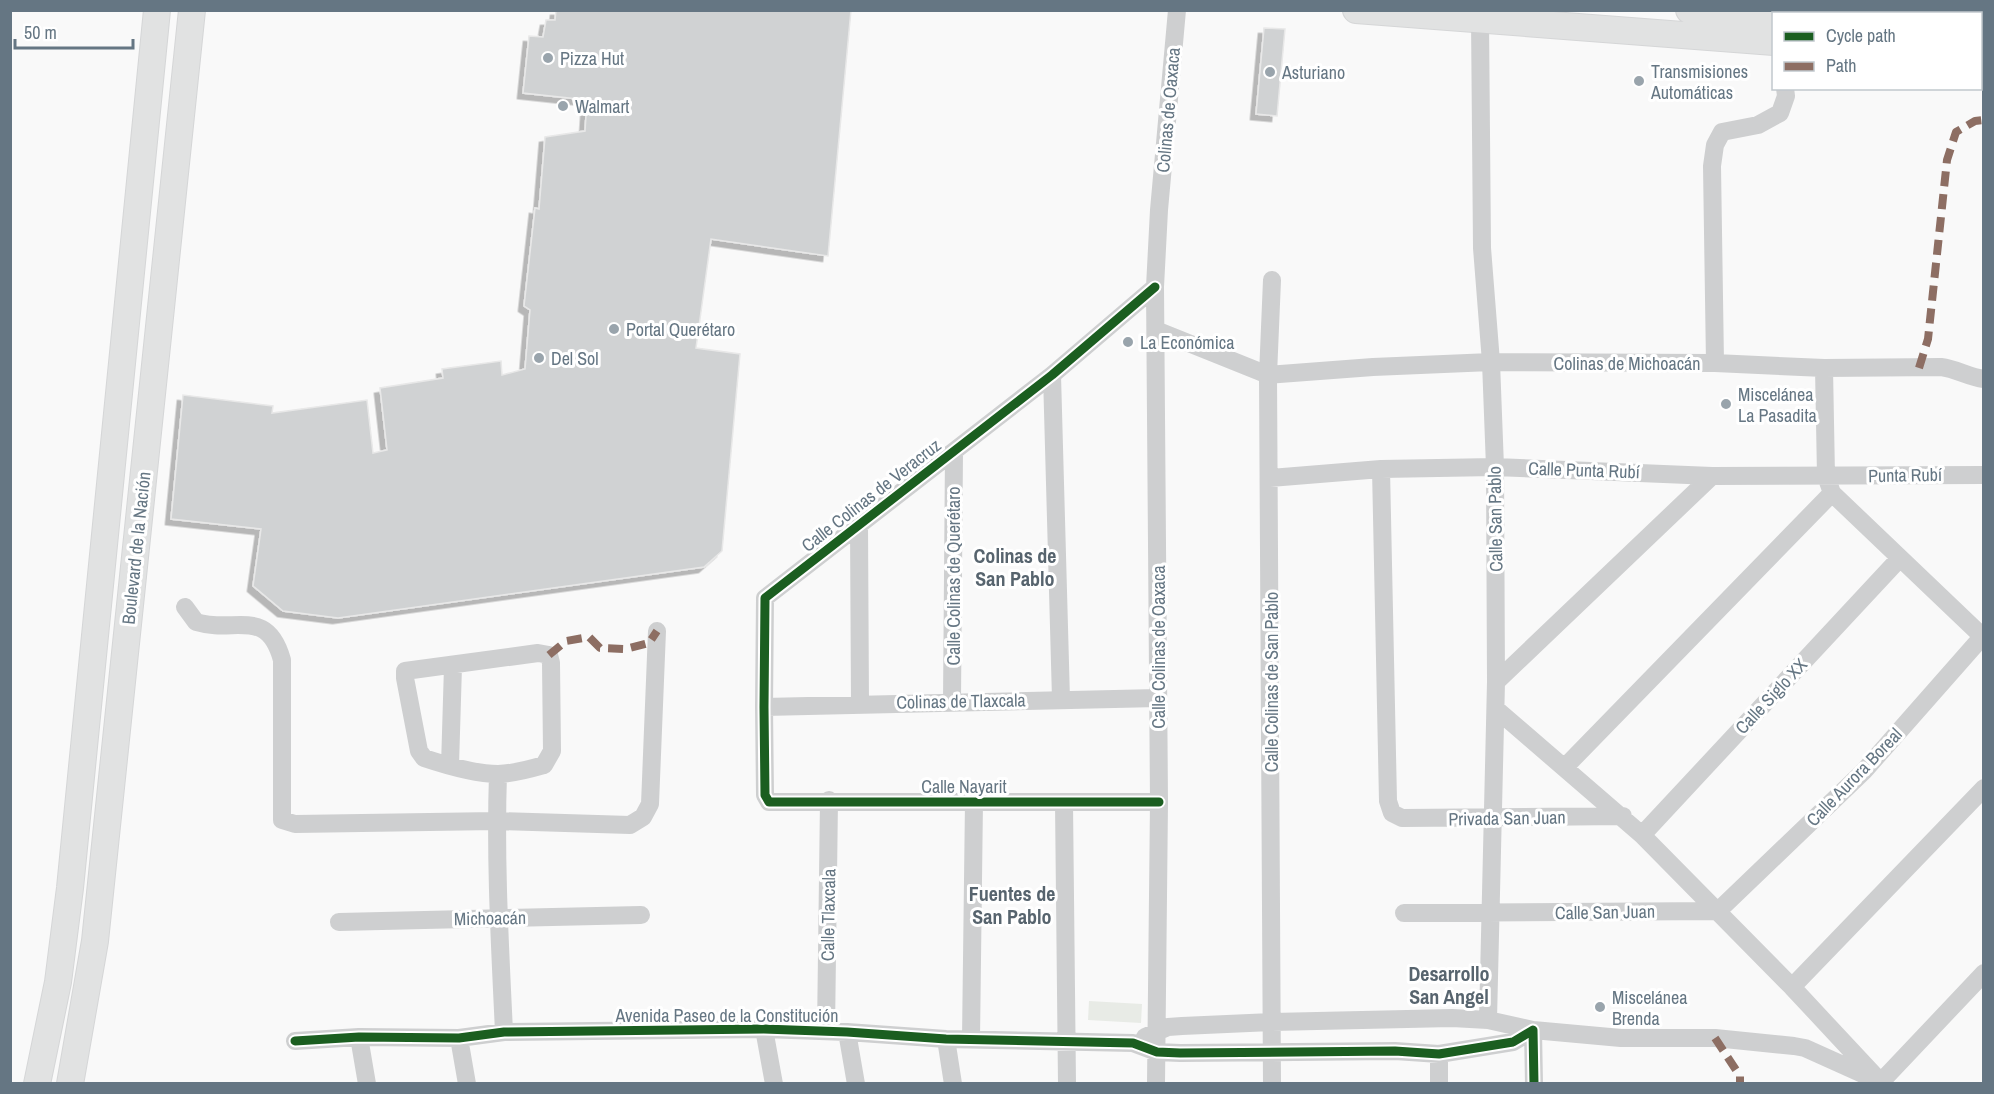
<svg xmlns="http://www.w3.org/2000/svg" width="1994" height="1094" font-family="'Archivo Narrow',sans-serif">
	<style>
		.green { fill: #e8ebe6 }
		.building { fill: #d0d2d3; stroke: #e8e8e8; stroke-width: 1.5; filter: url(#shadow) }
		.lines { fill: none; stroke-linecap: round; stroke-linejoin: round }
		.secondary-casing { stroke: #d5d6d7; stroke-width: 28 }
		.minor { stroke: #cecfd0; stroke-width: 18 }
		.secondary { stroke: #e1e2e2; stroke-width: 26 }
		.quiet { stroke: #8d6e63; stroke-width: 8; stroke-dasharray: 15 8; stroke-linecap: butt }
		.cycleway-casing { stroke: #fff; stroke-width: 13 }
		.cycleway { stroke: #1b5e20; stroke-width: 9 }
		.poi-dot { fill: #99a4ac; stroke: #fff; stroke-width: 2 }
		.labels { text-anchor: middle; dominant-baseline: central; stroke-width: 6; stroke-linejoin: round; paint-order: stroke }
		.poi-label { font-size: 18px; fill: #657683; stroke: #fff; text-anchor: start }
		.street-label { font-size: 18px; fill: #657683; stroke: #fff }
		.neighbourhood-label { font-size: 20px; font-weight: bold; fill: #57646e; stroke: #fff }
	</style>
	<defs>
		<filter id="shadow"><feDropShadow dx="-5.5" dy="5.5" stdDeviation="0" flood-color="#0004"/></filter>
	</defs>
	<rect width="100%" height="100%" fill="#f9f9f9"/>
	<path class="green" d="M1089 1001 1142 1004 1141 1023 1088 1020Z"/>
	<path class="building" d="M556 10H851L828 256 711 239 696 348 740 354 722 551 704 567 338 618 283 611 253 586 261 529 171 519 183 395 273 406 272 413 367 400 373 453 387 450 380 388 443 378 442 369 501 361 502 375 525 369 530 310 524 306 535 208 539 209 545 137 585 131 587 100 523 93 529 36 543 37 546 20H555Z
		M1264 28 1285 29 1277 116 1256 114Z"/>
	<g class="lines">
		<g class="secondary-casing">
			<path id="secondary" d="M1356 10 1774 42
				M1689 10 1774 16
				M1980 22H1984
				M1980 50H1984
				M37 1084 58 982 70 888 157 10
				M70 1084 95 941 192 10"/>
		</g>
		<path class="minor" d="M1959 14V10
			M1480 19 1482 248 1491 362 1495 467 1496 682 1488 1020
			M1272 280 1268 375 1272 1084
			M1155 287 1052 375 765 598 764 707 765 795 769 802H1159
			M1156 330 1268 375 1373 367 1491 362 1715 363 1824 368 1941 367C1957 369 1968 377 1984 379
			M1715 363 1712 166 1715 145 1722 132 1758 125 1780 113 1786 96 1785 88
			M1824 368 1826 476 1832 493 1984 638
			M1052 375 1061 699
			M1381 469 1388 801 1392 813 1402 818 1623 816
			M1270 478 1381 469 1495 467 1712 476 1984 475
			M859 525 860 704
			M185 607 196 622C235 634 267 606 282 660V820L295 824 496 821 630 825 643 817 650 804 657 631
			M538 653 549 655 551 663 552 751 544 765C530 769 513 774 498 774 475 774 445 765 424 758L419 751 405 678V671Z
			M1496 682 1712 476
			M952 701 954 452
			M764 707 1158 698
			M1496 709 1642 835 1792 987 1875 1076
			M450 766 453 666
			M1565 767 1832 493
			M498 774C495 860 500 946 504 1032
			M1064 803 1067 1084
			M1642 835 1900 558
			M1404 913 1718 911 1864 771 1982 637
			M339 922 641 915
			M1792 987 1984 788
			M764 1029 774 1084
			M826 1031 829 800
			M847 1032 856 1084
			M359 1037 367 1084
			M1145 1037 1168 1027 1182 1026 1272 1022 1452 1018 1488 1020 1533 1030 1621 1038H1715L1794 1046 1805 1048 1885 1084
			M459 1038 467 1084
			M946 1039 953 1084
			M971 1039 974 801
			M295 1041 359 1037 459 1038 504 1032 764 1029 847 1032 946 1039 1133 1043 1157 1052 1180 1053 1395 1051 1439 1054 1513 1042 1533 1030 1534 1084
			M1156 1084 1159 802 1155 287 1159 210 1177 10
			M1439 1084V1054
			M1879 1084 1984 973"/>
		<use href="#secondary" class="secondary"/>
		<path class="quiet" d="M1919 368 1928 339 1947 160 1956 132 1975 121 1984 120
			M549 655 566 641 589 637 600 648 626 649 649 643 657 631
			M1715 1038 1740 1076V1084"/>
		<g class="cycleway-casing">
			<path id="cycleway" d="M1155 287 1052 375 765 598 764 707 765 795 769 802H1159
				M295 1041 359 1037 459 1038 504 1032 764 1029 847 1032 946 1039 1133 1043 1157 1052 1180 1053 1395 1051 1439 1054 1513 1042 1533 1030 1534 1084"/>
		</g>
		<use href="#cycleway" class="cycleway"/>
	</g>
	<g class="poi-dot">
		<circle cx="548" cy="58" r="6"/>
		<circle cx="1270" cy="72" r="6"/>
		<circle cx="1639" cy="81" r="6"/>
		<circle cx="563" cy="106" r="6"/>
		<circle cx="614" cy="329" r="6"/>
		<circle cx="1128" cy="342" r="6"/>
		<circle cx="539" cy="358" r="6"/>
		<circle cx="1726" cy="404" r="6"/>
		<circle cx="1600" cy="1007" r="6"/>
	</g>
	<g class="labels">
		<g class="poi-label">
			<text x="560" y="58">Pizza Hut</text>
			<text x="1651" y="71">Transmisiones<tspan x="1651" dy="21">Automáticas</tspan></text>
			<text x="1282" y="72">Asturiano</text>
			<text x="575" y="106">Walmart</text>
			<text x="626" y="329">Portal Querétaro</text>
			<text x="1140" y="342">La Económica</text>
			<text x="551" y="358">Del Sol</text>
			<text x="1738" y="394">Miscelánea<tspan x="1738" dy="21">La Pasadita</tspan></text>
			<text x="1612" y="997">Miscelánea<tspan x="1612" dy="21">Brenda</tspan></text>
		</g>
		<g class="street-label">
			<text transform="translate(1168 110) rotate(-85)">Colinas de Oaxaca</text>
			<text x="1627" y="363">Colinas de Michoacán</text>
			<text transform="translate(1584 470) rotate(2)">Calle Punta Rubí</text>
			<text transform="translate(1905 475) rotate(-1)">Punta Rubí</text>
			<text transform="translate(871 495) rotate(-38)">Calle Colinas de Veracruz</text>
			<text transform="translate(1495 519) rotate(-91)">Calle San Pablo</text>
			<text transform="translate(136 548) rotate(-84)">Boulevard de la Nación</text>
			<text transform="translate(953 576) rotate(-90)">Calle Colinas de Querétaro</text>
			<text transform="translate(1158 647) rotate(-90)">Calle Colinas de Oaxaca</text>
			<text transform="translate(1271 682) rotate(-90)">Calle Colinas de San Pablo</text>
			<text transform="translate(1771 696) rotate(-47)">Calle Siglo XX</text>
			<text transform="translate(961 701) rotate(-1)">Colinas de Tlaxcala</text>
			<text transform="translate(1854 777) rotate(-46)">Calle Aurora Boreal</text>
			<text x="964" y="786">Calle Nayarit</text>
			<text transform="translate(1507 818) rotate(-1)">Privada San Juan</text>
			<text transform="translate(1605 912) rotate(-1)">Calle San Juan</text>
			<text transform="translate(828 915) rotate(-89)">Calle Tlaxcala</text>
			<text transform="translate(490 918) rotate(-1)">Michoacán</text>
			<text x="727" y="1015">Avenida Paseo de la Constitución</text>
		</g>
		<g class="neighbourhood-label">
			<text x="1015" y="555">Colinas de<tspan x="1015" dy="23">San Pablo</tspan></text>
			<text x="1012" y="893">Fuentes de<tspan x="1012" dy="23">San Pablo</tspan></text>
			<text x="1449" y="973">Desarrollo<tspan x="1449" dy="23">San Angel</tspan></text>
		</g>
	</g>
	<rect width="1994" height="1094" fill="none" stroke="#657683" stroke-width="24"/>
	<rect x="1772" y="12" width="210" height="78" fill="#ffffff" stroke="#c1c8cd" stroke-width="1.5"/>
	<rect x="1784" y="32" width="30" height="9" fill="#1b5e20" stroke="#c1c8cd" stroke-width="1.5"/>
	<text x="1826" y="42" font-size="18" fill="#657683">Cycle path</text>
	<rect x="1784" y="62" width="30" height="9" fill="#8d6e63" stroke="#c1c8cd" stroke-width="1.5"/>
	<text x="1826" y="72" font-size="18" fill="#657683">Path</text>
	<path d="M15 39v9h118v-9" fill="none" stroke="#657683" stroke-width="3"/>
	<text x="24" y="39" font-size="18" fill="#657683" stroke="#ffffff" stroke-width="4.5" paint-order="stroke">50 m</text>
</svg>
